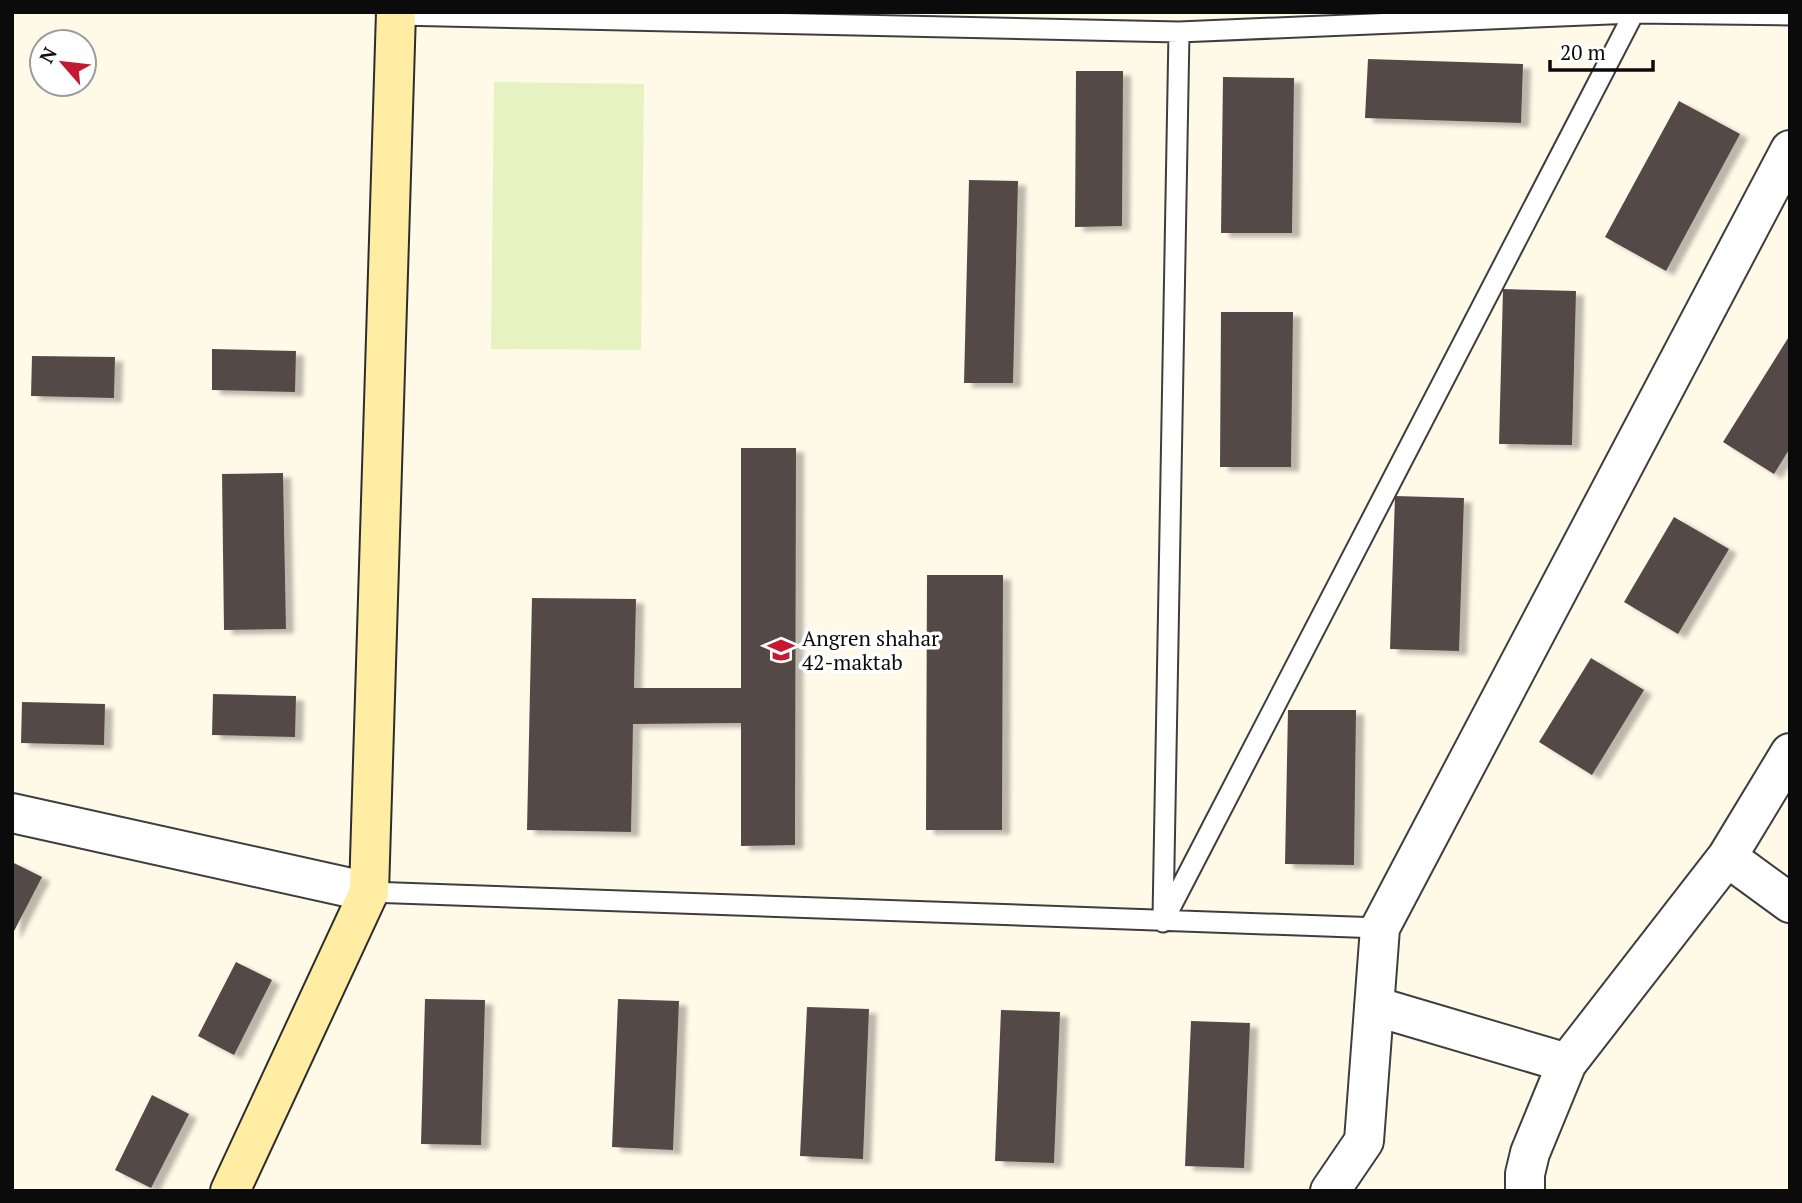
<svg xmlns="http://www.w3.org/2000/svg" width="1802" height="1203" font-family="'PT Serif',serif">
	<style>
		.pitch { fill: #e6f2c2 }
		.building { fill: #544a46; filter: url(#shadow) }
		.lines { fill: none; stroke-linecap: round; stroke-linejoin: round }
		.lane-casing { stroke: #3e3e3e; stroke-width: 23 }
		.street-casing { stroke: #3e3e3e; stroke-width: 42 }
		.secondary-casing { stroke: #2d2d2d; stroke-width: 42 }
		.lane { stroke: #fff; stroke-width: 19 }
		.street { stroke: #fff; stroke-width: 38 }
		.secondary { stroke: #ffeda3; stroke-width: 38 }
		.labels { text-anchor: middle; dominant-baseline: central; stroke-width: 7; stroke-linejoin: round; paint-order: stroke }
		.poi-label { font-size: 21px; fill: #0b0b0b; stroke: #fff; text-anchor: start }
	</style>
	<defs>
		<filter id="shadow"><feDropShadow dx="8" dy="4.5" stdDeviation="2" flood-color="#0004"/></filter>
	</defs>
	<rect width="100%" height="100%" fill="#fff9e8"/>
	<path class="pitch" d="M494 82 644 84 641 350 491 349Z"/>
	<path class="building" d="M1368 59 1523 64 1521 123 1365 118Z
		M1076 71H1123L1122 226 1075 227Z
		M1223 77 1294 78 1292 233H1221Z
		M1679 101 1740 134 1666 271 1605 237Z
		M969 180 1018 181 1013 383H964Z
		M1503 289 1576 291 1572 445 1499 444Z
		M1221 312H1293L1291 467H1220Z
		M1790 335V448L1774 474 1723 442Z
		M212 349 296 351 295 392 212 390Z
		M32 356 115 357 114 398 31 396Z
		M741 448H796L795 845 741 846V723L633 724 631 832 527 830 532 598 636 599 634 688H741Z
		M283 473 286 629 224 630 222 474Z
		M1395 496 1464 498 1459 651 1390 649Z
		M1674 517 1729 549 1678 634 1624 602Z
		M927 575H1003L1002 830H926Z
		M1591 658 1644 690 1592 775 1539 742Z
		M213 694 296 696 295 737 212 735Z
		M22 702 105 704 104 745 21 743Z
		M1288 710H1356L1354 865 1285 864Z
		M12 862 42 877 12 935Z
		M236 962 272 980 234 1055 198 1036Z
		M425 999 485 1000 481 1145 421 1144Z
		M618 999 679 1001 673 1150 612 1147Z
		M807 1007 869 1009 863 1159 800 1156Z
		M1001 1010 1060 1012 1054 1163 995 1161Z
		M1191 1021 1250 1023 1244 1168 1185 1166Z
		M152 1095 189 1114 151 1188 115 1170Z"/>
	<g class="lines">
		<g class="lane-casing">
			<path id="lane" d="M397 15 1179 32 1634 13 1790 15
				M369 892 1380 928
				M1163 918 1179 32
				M1163 922 1634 13"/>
		</g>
		<g class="street-casing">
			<path id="street" d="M12 813 369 892
				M1727 857 1790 903
				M1374 1006 1567 1063
				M1330 1191 1364 1141 1380 928 1790 150
				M1525 1191V1174L1530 1153 1567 1063 1727 857 1790 753"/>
		</g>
		<g class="secondary-casing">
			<path id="secondary" d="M230 1191 369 892 396 12"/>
		</g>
		<use href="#lane" class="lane"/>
		<use href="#street" class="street"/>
		<use href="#secondary" class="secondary"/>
	</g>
	<defs>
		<g id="school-bare" transform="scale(2.1)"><path d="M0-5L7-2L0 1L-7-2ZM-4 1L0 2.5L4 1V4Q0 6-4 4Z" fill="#c41930" stroke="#fff" stroke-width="2.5" paint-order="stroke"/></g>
	</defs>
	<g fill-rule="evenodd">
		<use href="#school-bare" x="781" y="650"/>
	</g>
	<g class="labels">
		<g class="poi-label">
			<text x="802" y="638">Angren shahar<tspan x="802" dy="24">42-maktab</tspan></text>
		</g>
	</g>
	<rect width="1802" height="1203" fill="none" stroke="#0b0b0b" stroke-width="28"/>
	<g transform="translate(63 63) rotate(298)"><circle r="33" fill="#ffffff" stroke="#9d9d9d" stroke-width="2"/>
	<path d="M0-5L12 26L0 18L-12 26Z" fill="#c41930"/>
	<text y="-10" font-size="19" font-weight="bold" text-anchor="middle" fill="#0b0b0b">N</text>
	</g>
	<path d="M1550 60v10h103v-10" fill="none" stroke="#0b0b0b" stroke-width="3.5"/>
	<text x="1560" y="60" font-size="21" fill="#0b0b0b" stroke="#ffffff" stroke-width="5" paint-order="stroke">20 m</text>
</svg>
